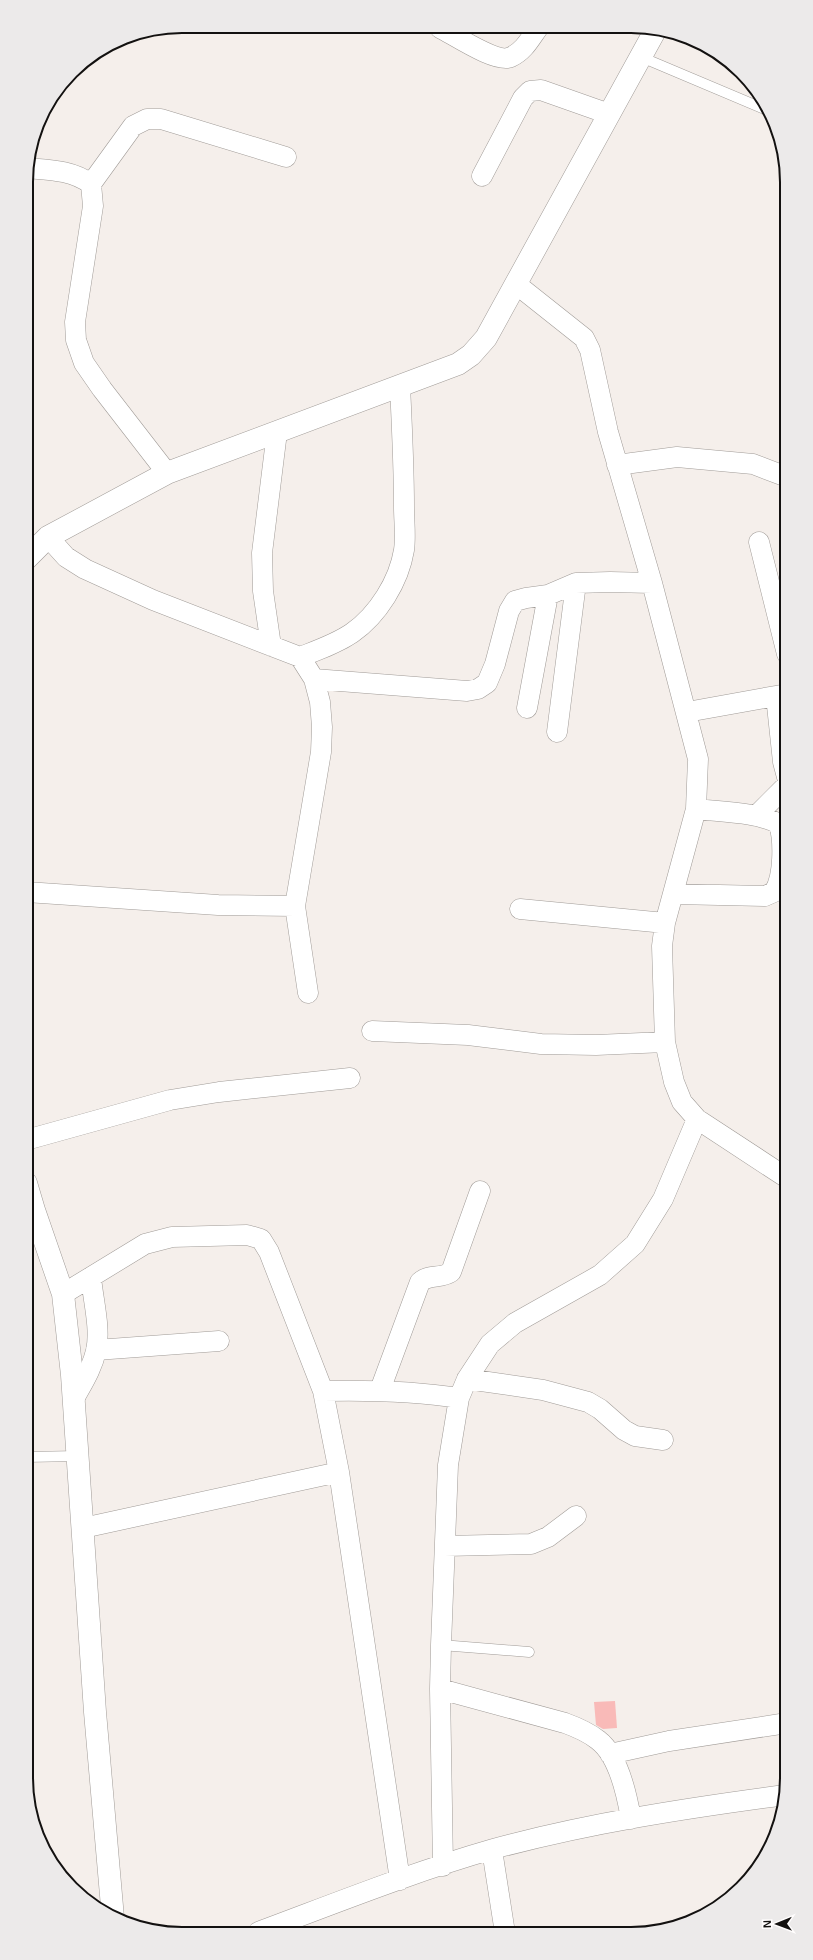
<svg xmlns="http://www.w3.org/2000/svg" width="813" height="1960" font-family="Arial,sans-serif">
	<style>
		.building { fill: #f9bab8 }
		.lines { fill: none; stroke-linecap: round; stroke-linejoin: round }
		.lane-casing { stroke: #a09b97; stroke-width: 11 }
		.street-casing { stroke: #a09b97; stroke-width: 21 }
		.secondary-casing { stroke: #a09b97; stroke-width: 23 }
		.lane { stroke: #fff; stroke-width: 10 }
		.street { stroke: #fff; stroke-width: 20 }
		.secondary { stroke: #fff; stroke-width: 22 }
		.rim { fill: none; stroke: #131110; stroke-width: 2 }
	</style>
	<rect width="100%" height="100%" fill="#f5efeb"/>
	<path class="building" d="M615 1701 617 1728 603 1729 596 1725 594 1702Z"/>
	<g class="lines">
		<g class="lane-casing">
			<path id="lane" d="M641 57 769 111
				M26 1457 78 1456
				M441 1645 529 1652"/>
		</g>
		<g class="street-casing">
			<path id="street" d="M440 28C454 35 497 64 511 57 524 51 530 39 538 28
				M27 168C50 170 72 170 91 184L93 206 75 322 76 340 84 363 102 389 167 473
				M482 176 523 98 530 91 541 90 609 114
				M91 184 133 126 147 119H161L286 157
				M516 284 584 338 590 350 608 432 652 583 698 759 696 809 665 923 662 946 665 1042 674 1082 682 1102 697 1119 787 1178
				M617 465 677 457 753 464 787 477
				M48 537 66 557 85 569 153 600 300 657 314 679 320 702 322 727 321 752 295 906 308 993
				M759 542 787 654
				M271 646 263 591 262 553 277 432
				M300 657C318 650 336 644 352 633 378 615 399 581 404 550 406 537 404 521 404 507 404 467 402 427 400 386
				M314 679 467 691 478 689 487 683 495 664 509 611 515 601 526 598 548 595 576 583 610 582 652 583
				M776 696 783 762 787 777
				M527 708 548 595
				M687 712 787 694
				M557 732 576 583
				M756 816 787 785
				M26 892 218 905 295 906
				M674 894 765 896 774 892C784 877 784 841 779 824 758 812 721 812 696 809
				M520 909 665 923
				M372 1031 468 1035 541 1044 596 1045 665 1042
				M26 1140 170 1100 219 1092 350 1078
				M63 1294 145 1244 172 1237 247 1235 261 1239 269 1252 323 1391 339 1472 400 1880
				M96 1350 219 1341
				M467 1379 543 1390 588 1402 600 1409 624 1430 635 1436 663 1440
				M380 1390 420 1282C429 1274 441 1279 451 1272L480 1191
				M323 1391C369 1390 414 1391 459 1398
				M74 1399C82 1384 92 1369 96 1351 101 1329 93 1300 91 1277
				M83 1528 339 1472
				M445 1546 531 1544 548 1537 576 1516
				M440 1689 565 1723C576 1727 588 1732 598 1740 618 1755 627 1795 631 1819
				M610 1754 669 1741 787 1723
				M492 1850 505 1933
				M443 1866 440 1689 441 1645 448 1465 459 1398 467 1379 490 1344 515 1323 600 1275 635 1244 663 1199 697 1119
				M258 1932C336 1903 413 1872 493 1849 589 1823 687 1808 785 1795"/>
		</g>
		<g class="secondary-casing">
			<path id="secondary" d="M26 559 48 537 167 473 458 364 471 355 486 338 656 29
				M26 1183 34 1210 63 1294 72 1375 95 1712 113 1918"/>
		</g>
		<use href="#lane" class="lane"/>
		<use href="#street" class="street"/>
		<use href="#secondary" class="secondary"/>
	</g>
	<path d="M0 0H813V1960H0ZM182 33H631A149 149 0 0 1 780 182V1778A149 149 0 0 1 631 1927H182A149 149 0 0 1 33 1778V182A149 149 0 0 1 182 33Z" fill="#eceaea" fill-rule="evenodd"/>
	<path class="rim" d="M182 33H631A149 149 0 0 1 780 182V1778A149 149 0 0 1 631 1927H182A149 149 0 0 1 33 1778V182A149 149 0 0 1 182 33Z"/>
	<g transform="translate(777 1924) rotate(269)" stroke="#fffdfd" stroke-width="3" paint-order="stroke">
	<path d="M0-3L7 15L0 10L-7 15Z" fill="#131110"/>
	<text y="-6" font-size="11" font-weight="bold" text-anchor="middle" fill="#131110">N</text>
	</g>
</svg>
